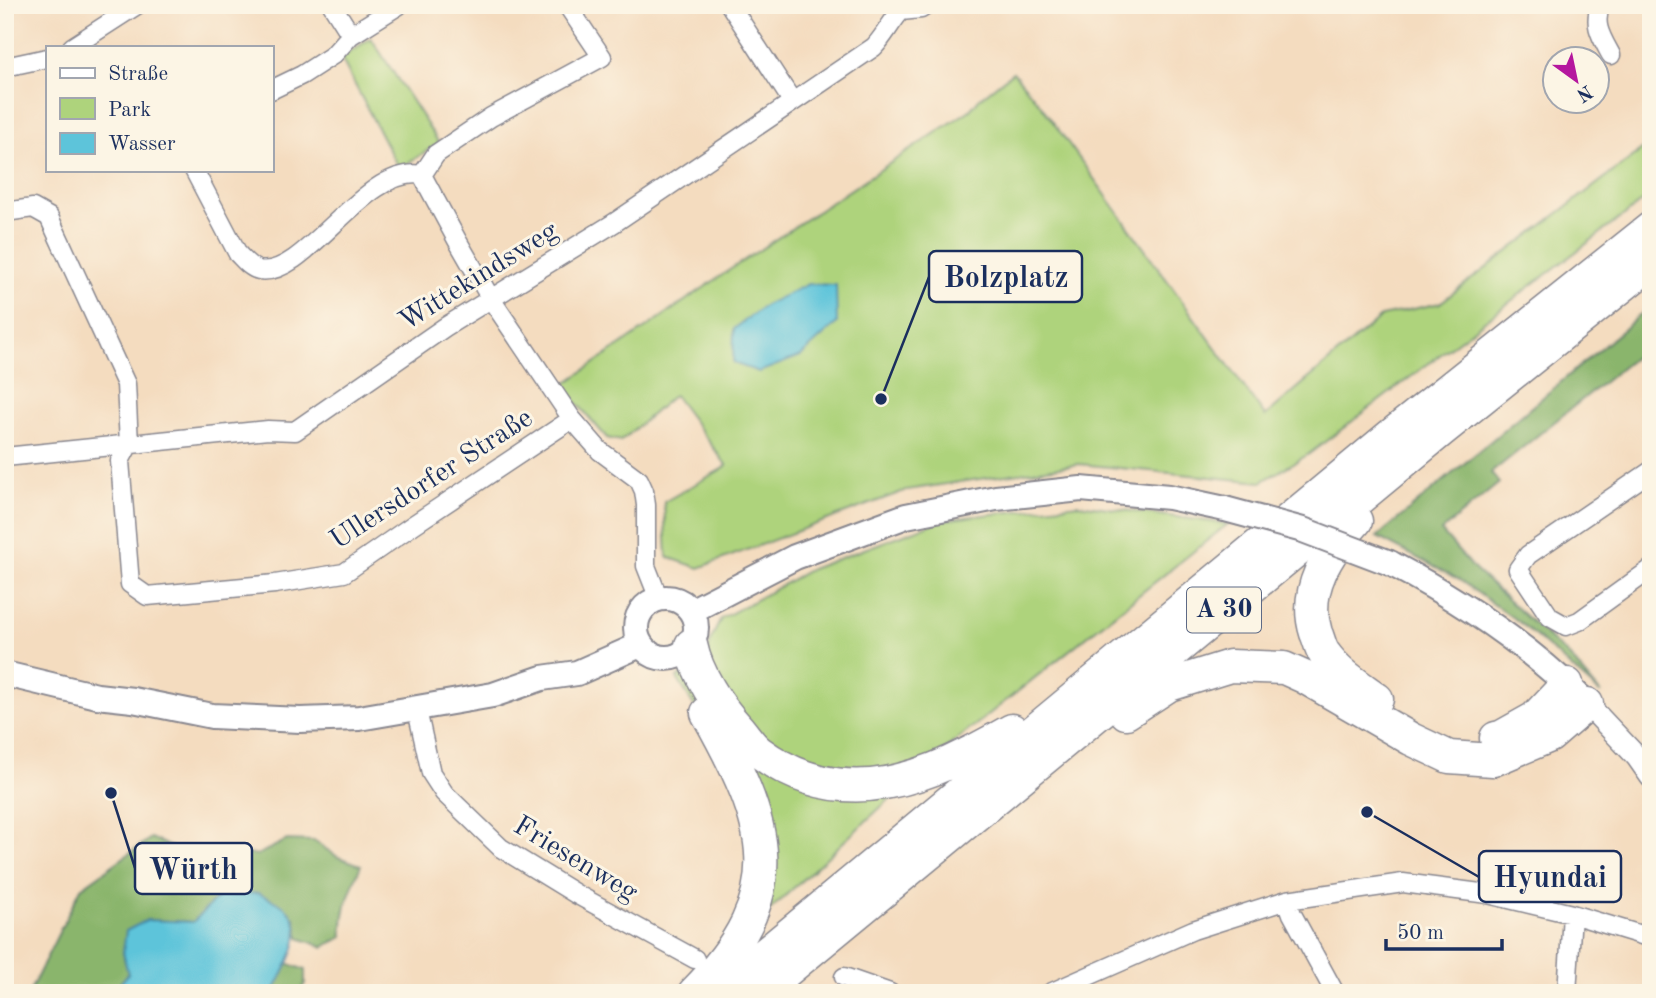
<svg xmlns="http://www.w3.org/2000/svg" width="1656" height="998" font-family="'Old Standard TT',serif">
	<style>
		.green { fill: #aed37c; stroke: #64816d; stroke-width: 2 }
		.forest { fill: #8ab56c; stroke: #527265; stroke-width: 2 }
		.water { fill: #5dc4da; stroke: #3c7a9c; stroke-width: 2 }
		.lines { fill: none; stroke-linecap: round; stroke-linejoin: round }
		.minor-casing { stroke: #88868e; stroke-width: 21 }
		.tertiary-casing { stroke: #88868e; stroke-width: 24 }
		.secondary-casing { stroke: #88868e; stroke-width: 28 }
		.motorway-casing { stroke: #88868e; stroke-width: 35 }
		.minor { stroke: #fff; stroke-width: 18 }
		.tertiary { stroke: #fff; stroke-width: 21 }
		.secondary { stroke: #fff; stroke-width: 24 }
		.motorway { stroke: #fff; stroke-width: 32 }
		.secondary-bridge-casing { stroke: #88868e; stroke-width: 28; stroke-linecap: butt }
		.secondary-bridge { stroke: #fff; stroke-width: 24 }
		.labels { text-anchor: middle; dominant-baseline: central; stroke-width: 6; stroke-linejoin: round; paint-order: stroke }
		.shield { fill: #fcf5e5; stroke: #5e6a86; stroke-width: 2 }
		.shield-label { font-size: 26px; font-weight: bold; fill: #1b2f5e }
		.street-label { font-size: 28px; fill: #1b2f5e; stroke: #fcf5e5 }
		.leader { fill: none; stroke: #1b2f5e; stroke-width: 2.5 }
		.callout-dot { fill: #1b2f5e; stroke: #fcf5e5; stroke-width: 2.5 }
		.callout { fill: #fcf5e5; stroke: #1b2f5e; stroke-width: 2.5 }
		.callout-label { font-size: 30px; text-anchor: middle; font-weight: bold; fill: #1b2f5e }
	</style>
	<rect width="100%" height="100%" fill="#fcf5e5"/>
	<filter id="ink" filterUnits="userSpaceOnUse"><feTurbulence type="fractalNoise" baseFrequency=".0143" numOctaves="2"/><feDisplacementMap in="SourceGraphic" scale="14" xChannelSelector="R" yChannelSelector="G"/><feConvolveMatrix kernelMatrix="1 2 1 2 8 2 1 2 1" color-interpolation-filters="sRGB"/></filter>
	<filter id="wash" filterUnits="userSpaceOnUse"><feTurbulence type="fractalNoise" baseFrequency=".00686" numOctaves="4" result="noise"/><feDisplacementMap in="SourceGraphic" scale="28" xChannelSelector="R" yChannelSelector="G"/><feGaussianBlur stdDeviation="1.57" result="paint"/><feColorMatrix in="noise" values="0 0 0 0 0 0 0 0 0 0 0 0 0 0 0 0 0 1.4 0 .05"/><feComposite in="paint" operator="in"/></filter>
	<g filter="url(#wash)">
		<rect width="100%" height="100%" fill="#f4dcbf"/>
		<path class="green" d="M371 38 439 143 399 169 341 58Z
			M1013 72 1040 104 1265 416 1382 316 1440 303 1651 143V195L1309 454 1261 482 1079 464 907 490 699 568 667 557 664 502 727 466 674 395 621 441 607 438 562 386 728 271 970 110 979 99Z
			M1078 504 1228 524 934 758 716 960 750 896 753 829 735 772 677 678 707 656 711 639 721 619 811 569 942 520Z"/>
		<path class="forest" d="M1651 306V344L1491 473 1499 483 1441 531 1472 567 1570 657 1601 694 1523 625 1458 579 1377 537Z
			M151 838 173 848 257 855 287 840 314 841 338 857 361 865C351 890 341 910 343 937L323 947 299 938 295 918 220 895 193 922 147 920 123 952 128 974 112 993H29L81 888Z
			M287 963 305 970V983L300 993H273Z"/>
		<path class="water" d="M808 284 836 285 837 323 801 356 759 372 733 363 734 329 765 305Z
			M258 893C266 897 276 901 283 906 314 928 285 967 273 993H112L128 974 123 952 126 931 147 920 193 922 220 895Z"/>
	</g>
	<g filter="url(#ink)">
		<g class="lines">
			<g class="minor-casing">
				<path id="minor" d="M332 5 351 35
					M730 5 792 101
					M1601 5C1592 24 1602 38 1611 55
					M72 47 137 5
					M5 67 47 58
					M271 90 302 75 333 55 351 35 399 5
					M194 170 238 254C244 260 250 268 259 270 306 279 364 164 422 175
					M422 175 457 240 491 299 572 419 600 451 639 480 644 491 646 505V566L659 599
					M422 175 436 154 491 117 602 57 567 5
					M5 212 33 208 49 217 126 384 129 444 120 461 130 584 147 596 275 584 344 573 413 525 572 419
					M5 457 268 430 295 431 445 327 614 223 874 47C885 35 891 22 901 11L921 9 927 5
					M1651 471 1528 555 1518 569 1550 617 1566 626 1579 621 1651 569
					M417 710 431 773 444 793 501 848 576 894 695 959
					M1287 900 1292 914 1335 993
					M844 977 890 993
					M1050 993 1193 930 1287 900 1403 883 1488 894 1572 914 1651 938
					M1567 993 1572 914"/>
			</g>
			<g class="tertiary-casing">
				<path id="tertiary" d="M1587 704 1637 757 1651 777"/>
			</g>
			<g class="secondary-casing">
				<path id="secondary" d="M1390 563C1458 599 1524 642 1580 697
					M636 628a30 30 0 1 1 60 0a30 30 0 1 1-60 0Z
					M691 611 795 557 906 516 996 498 1081 489 1169 497 1225 509
					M5 674 97 696 133 700 212 716 300 720 359 718 493 695 542 678 577 673 640 645"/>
			</g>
			<g class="motorway-casing">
				<path id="motorway" d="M1356 521C1328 552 1302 590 1316 633 1319 639 1320 647 1324 653 1338 673 1358 685 1377 699
					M691 645C697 674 718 706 738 728 745 736 751 746 759 752 845 816 930 777 1012 730
					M1126 713 1169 685 1230 666 1284 668 1304 677 1411 739 1449 757 1493 760 1550 736 1587 704
					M1496 738 1501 737 1535 718 1567 684
					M694 993C794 893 769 824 707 713
					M718 993 1390 436 1651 228
					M760 993 1441 431 1651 263"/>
			</g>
			<use href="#minor" class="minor"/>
			<use href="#tertiary" class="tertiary"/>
			<use href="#secondary" class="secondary"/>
			<use href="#motorway" class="motorway"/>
			<g class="secondary-bridge-casing">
				<path id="secondary-bridge" d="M1225 509 1303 530 1390 563"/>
			</g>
			<use href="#secondary-bridge" class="secondary-bridge"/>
		</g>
	</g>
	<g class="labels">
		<rect class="shield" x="1187" y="587.5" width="74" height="45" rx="5"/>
		<g class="shield-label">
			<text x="1224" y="610">A 30</text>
		</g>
		<g class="street-label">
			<text transform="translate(479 277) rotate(-32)">Wittekindsweg</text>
			<text transform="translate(432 480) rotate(-33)">Ullersdorfer Straße</text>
			<text transform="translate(575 860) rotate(31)">Friesenweg</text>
		</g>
	</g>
	<path class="leader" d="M881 399L929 277M111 793L135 868M1367 812L1479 877"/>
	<g class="callout-dot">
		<circle cx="881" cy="399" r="7"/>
		<circle cx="111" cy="793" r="7"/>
		<circle cx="1367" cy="812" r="7"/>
	</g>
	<g class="callout">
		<rect x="929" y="251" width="153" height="51" rx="7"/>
		<rect x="135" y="843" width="117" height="51" rx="7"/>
		<rect x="1479" y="851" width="142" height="51" rx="7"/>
	</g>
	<g class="callout-label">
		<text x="1006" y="287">Bolzplatz</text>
		<text x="193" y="879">Würth</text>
		<text x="1550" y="887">Hyundai</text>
	</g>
	<rect width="1656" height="998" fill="none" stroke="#fcf5e5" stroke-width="28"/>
	<rect x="46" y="46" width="228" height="126" fill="#fcf5e5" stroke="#a2a6af" stroke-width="2"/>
	<rect x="60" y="68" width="35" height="10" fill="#ffffff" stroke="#a2a6af" stroke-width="2"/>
	<text x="108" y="80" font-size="21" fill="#1b2f5e">Straße</text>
	<rect x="60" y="98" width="35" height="21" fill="#aed37c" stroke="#a2a6af" stroke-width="2"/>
	<text x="108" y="116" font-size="21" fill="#1b2f5e">Park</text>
	<rect x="60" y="133" width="35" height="21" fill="#5dc4da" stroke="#a2a6af" stroke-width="2"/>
	<text x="108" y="150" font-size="21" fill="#1b2f5e">Wasser</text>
	<g transform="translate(1576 80) rotate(147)"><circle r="33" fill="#fcf5e5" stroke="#a2a6af" stroke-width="2"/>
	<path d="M0-5L12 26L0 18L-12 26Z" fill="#b5179e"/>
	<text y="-10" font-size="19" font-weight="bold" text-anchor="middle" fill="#1b2f5e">N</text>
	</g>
	<path d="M1386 939v10h116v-10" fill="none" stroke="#1b2f5e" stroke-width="3.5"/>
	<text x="1397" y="939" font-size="21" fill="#1b2f5e" stroke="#fcf5e5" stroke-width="5" paint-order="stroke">50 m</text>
</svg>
